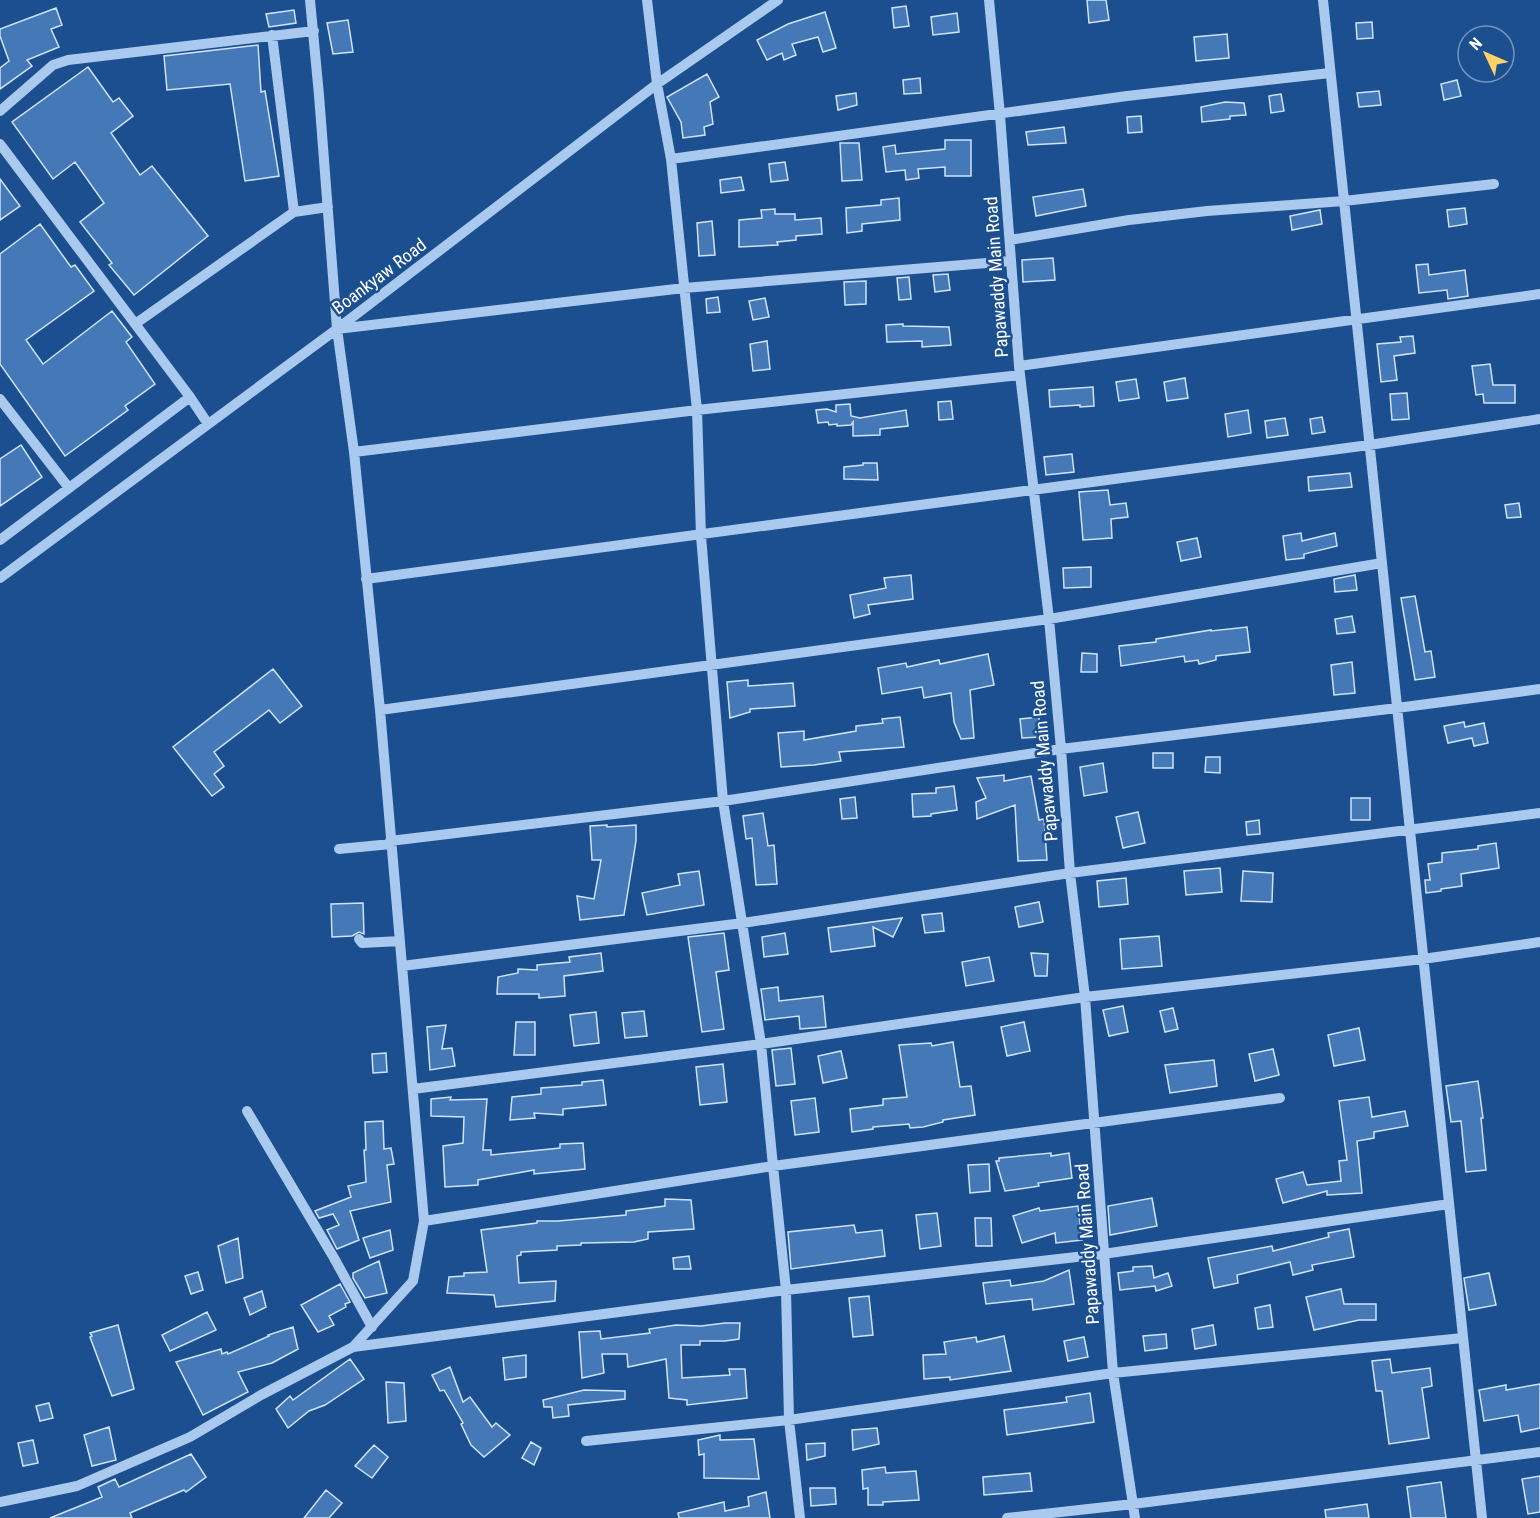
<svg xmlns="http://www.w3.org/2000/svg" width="1540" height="1518" font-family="'Roboto Condensed',sans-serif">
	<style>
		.building { fill: #4478b7; stroke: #cfe3fa; stroke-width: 1.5 }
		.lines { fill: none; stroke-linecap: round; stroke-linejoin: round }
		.minor { stroke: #a9c9ee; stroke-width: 10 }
		.labels { text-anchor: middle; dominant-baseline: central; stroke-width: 5; stroke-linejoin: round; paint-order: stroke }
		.street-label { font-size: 18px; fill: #fff; stroke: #1b4f8f }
	</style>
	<rect width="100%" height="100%" fill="#1b4f8f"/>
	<path class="building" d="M1087 0H1106L1109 20 1089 23Z
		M906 6 909 26 894 28 892 8Z
		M56 8 62 25 51 29 59 47 27 60 32 66 0 89V68L9 61 0 36V29Z
		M294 10 296 23 269 27 266 14Z
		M825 12 836 48 823 52 818 37 792 44 796 55 784 60 782 53 767 60 757 40 788 24Z
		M957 13 959 32 933 35 931 17Z
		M348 20 353 52 333 54 327 23Z
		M1372 22 1373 38 1357 39 1356 23Z
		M1227 34 1229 58 1196 61 1194 37Z
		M258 45 261 92 265 91 279 176 245 181 230 84 167 90 164 56Z
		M88 67 113 102 119 98 133 116 111 133 140 175 152 166 208 236 134 295 109 265 112 263 80 222 104 203 75 162 53 179 12 122Z
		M707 74 719 97 710 102 713 124 704 127 705 135 683 138 681 122 667 97Z
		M920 78 921 93 904 94 903 80Z
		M1457 80 1461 96 1444 100 1441 84Z
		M1379 91 1381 105 1359 107 1357 93Z
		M856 93 857 105 838 110 836 96Z
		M1281 94 1284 111 1271 113 1269 96Z
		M1225 102 1244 103 1246 115 1230 116V119L1202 122 1201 107Z
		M1141 116 1142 132 1128 133 1127 117Z
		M1064 127 1066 143 1028 145 1026 132Z
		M945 140H971V176H945V167L918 169 919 178 906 180 905 170 886 172 883 147 895 145 896 154 945 149Z
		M840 143H859L862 180 842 181Z
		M785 162 788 180 771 182 769 164Z
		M741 177 744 190 721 193 720 180Z
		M0 179 20 206 0 220Z
		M1083 189 1086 206 1036 216 1033 197Z
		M899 198 900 220 862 224V231L847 233 846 208 881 205V200Z
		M1465 208 1467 224 1449 227 1447 210Z
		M775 209V214H795V220L821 218 822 234 796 236V240L777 242 778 245 739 247V220L762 218 761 210Z
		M1320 210 1322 224 1292 230 1290 216Z
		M712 221 715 255 699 256 697 223Z
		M40 224 71 267 75 265 94 291 26 340 43 364 112 311 132 337 126 342 155 384 125 406 128 410 65 456 0 364V254Z
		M1053 258 1055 280 1023 282 1022 260Z
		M1428 264 1429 275 1465 270 1468 296 1448 299 1447 290 1419 293 1416 265Z
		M948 274 950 290 935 292 933 275Z
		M909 277 911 299 899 300 897 278Z
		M866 281V304L845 305 844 282Z
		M718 297 720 312 707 313 706 299Z
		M765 298 769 317 753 320 749 301Z
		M903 324V326L949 327 951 345 922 347V341L887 342 886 325Z
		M1413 336 1415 353 1394 356 1397 380 1381 382 1377 344 1401 342 1400 337Z
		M767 341 770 369 753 371 750 344Z
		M1490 364 1493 385H1515V403H1484L1483 394 1476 395 1472 366Z
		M1185 378 1188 398 1167 401 1164 382Z
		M1136 379 1139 398 1119 401 1116 382Z
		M1093 387 1094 406 1080 407V405L1050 407 1049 390Z
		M1407 393 1409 419 1392 420 1390 394Z
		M951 401 953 419 939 420 938 402Z
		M850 404 851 416 860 418 906 410 908 426 880 429V435L853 436V422L851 425 837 426V424L829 425 828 422 818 423 816 410 827 409 836 412V405Z
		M1248 410 1251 433 1228 437 1225 414Z
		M1322 417 1325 432 1312 434 1310 419Z
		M1285 418 1288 435 1267 438 1265 421Z
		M21 445 42 477 0 506V459Z
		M1072 454 1074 472 1046 475 1044 457Z
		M863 463H877L878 480 844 479V467L863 465Z
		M1350 473 1352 487 1309 491 1308 477Z
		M1108 490 1110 505 1126 503 1128 517 1111 519 1112 538 1083 540 1079 492Z
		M1519 503 1521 517 1507 518 1505 505Z
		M1301 533 1302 541 1335 533 1337 546 1304 554V558L1286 560 1283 536Z
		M1197 538 1201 557 1181 561 1177 542Z
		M1091 567V587L1064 588 1063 568Z
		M911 575 913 599 868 605 870 614 854 618 850 595 886 588 884 578Z
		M1355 575 1357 590 1335 592 1334 579Z
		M1415 596 1425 652 1431 651 1435 677 1415 680 1401 598Z
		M1352 616 1355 632 1337 634 1335 619Z
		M1247 627 1250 652 1216 656V660L1199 664 1198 660 1185 662 1184 656 1121 666 1119 646 1156 642V639L1211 630V631Z
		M1082 653 1097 654V672H1081Z
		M988 654 994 685 970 690 974 738 961 739 954 722 951 693 924 698 922 687 882 694 878 668 906 663 907 667 939 660 940 664Z
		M1352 662 1355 693 1334 695 1331 665Z
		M273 669 302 706 280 723 269 710 214 752 224 766 214 774 224 787 212 796 173 747Z
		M748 680V686L793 683 795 706 750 709V712L730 718 727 682Z
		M900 717 904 747 839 752 841 761 814 765 781 767 778 733 804 731V740L856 731V726L883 723 882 719Z
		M1039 717 1040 737 1022 738 1020 719Z
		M1464 722 1465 727 1484 723 1488 743 1474 746 1472 738 1448 743 1444 726Z
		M1153 753H1173V768H1153Z
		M1206 757H1220V773L1205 772Z
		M1103 763 1107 792 1084 796 1080 767Z
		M1004 775V781L1031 776 1039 820 1044 819 1047 860 1018 861 1015 805 977 819 976 802 986 798 977 778Z
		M954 786 957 810 931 814V816L913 817 912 794 936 793V788Z
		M855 797 857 818 842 819 840 799Z
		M1351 798H1370V820H1351Z
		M1138 812 1145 843 1123 848 1116 817Z
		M763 813 768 846 774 845 777 884 756 885 752 838 746 839 743 816Z
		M1259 820 1260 834 1247 835 1246 822Z
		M607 825V827L636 825V841L624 915 580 920 577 896 594 899 601 860H592L590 826Z
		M1496 843 1499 868 1461 874 1462 886 1441 889V891L1426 893 1425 880H1430L1428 864 1442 862V853L1478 849V846Z
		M1220 868 1222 892 1186 895 1184 871Z
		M699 871 704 905 647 915 642 893 680 885 678 874Z
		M1243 871 1273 873 1272 902 1241 901Z
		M1126 878 1128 904 1099 907 1097 881Z
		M1039 902 1043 922 1019 927 1015 907Z
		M363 903 364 934 359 932 352 936 332 937 331 904Z
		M942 913 944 931 925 933 922 915Z
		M902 918 893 937 873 927 875 946 831 952 828 928Z
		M724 933 729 970 716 972 724 1029 702 1032 688 937Z
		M785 933 788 954 764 957 762 937Z
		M1159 936 1162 966 1122 969 1120 939Z
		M601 953 603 971 564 976 565 996 539 998V994H497L498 977 518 973V969L537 970V965L570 962 569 957Z
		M1031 953 1048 954 1047 976H1035Z
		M989 957 994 981 966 986 962 962Z
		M778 987 779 1001 823 996 826 1027 800 1029 799 1016 765 1020 761 989Z
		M1123 1006 1128 1032 1109 1036 1103 1010Z
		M1173 1008 1178 1029 1165 1032 1160 1011Z
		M644 1011 647 1036 625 1038 622 1013Z
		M596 1012 599 1043 574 1046 570 1015Z
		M516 1022H535V1055H514Z
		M1024 1022 1030 1051 1007 1056 1001 1027Z
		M446 1025 442 1049 452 1048 455 1066 430 1070 427 1027Z
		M1359 1028 1365 1060 1334 1066 1328 1035Z
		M953 1042 960 1087 971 1086 975 1115 943 1120V1122L923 1127 910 1128 909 1124 873 1127V1129L852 1132 850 1109 883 1105V1099L907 1097 899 1045 931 1043 932 1046Z
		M791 1048 795 1084 776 1086 772 1050Z
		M1273 1049 1279 1075 1255 1081 1249 1054Z
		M841 1051 847 1078 823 1083 818 1056Z
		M386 1053 387 1072 373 1073 372 1054Z
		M1214 1060 1217 1086 1170 1093 1165 1065Z
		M723 1064 727 1102 700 1105 696 1067Z
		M603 1080 606 1105 563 1109V1115L534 1113 535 1118 510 1120 512 1097 541 1094V1088L582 1085V1082Z
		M1478 1081 1483 1118H1481L1486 1170 1466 1172 1461 1121 1451 1122 1446 1086Z
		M451 1097 450 1100 487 1099 483 1150H491V1155L560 1148V1144L583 1143 585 1169 534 1174V1170L478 1180V1185L445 1187 443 1146 463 1143 464 1117 431 1116V1099Z
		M1369 1097 1372 1117 1405 1111 1408 1126 1374 1132V1138L1357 1141 1362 1193 1327 1195V1191L1283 1203 1276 1179 1303 1172 1307 1185 1341 1181 1339 1161 1347 1160 1339 1101Z
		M815 1098 819 1132 795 1135 791 1101Z
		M383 1121 384 1149 391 1148 394 1164 387 1165 391 1202 350 1211 359 1240 337 1249 327 1230 339 1225 333 1214 319 1218 315 1211 351 1197 348 1186 366 1182 364 1150H366L365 1122Z
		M1051 1153V1156L1069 1153 1072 1178 1038 1183 1039 1186 1033 1187 1005 1191 996 1161H999V1158Z
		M989 1164 990 1191 970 1193 968 1165Z
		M1152 1198 1157 1226 1110 1235 1108 1206Z
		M665 1199 691 1200 694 1229 648 1232V1239L634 1242 581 1243V1245L557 1246V1250L521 1252V1255L517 1256 519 1283 556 1281 555 1301 496 1307 494 1295 447 1293 449 1277 464 1276V1273L487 1272 481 1230 537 1223V1221H558L626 1215V1211L665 1206Z
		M1078 1206 1082 1240 1056 1243 1055 1233 1022 1243 1013 1216 1039 1208 1040 1211Z
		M937 1213 941 1246 920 1249 916 1215Z
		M975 1218H991L992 1246H976Z
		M854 1225 856 1233 882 1230 885 1256 791 1269 788 1232Z
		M1349 1229 1354 1257 1312 1265 1313 1270 1293 1275 1290 1262 1237 1275 1238 1283 1214 1288 1208 1258 1272 1246 1273 1251 1329 1237 1328 1233Z
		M390 1230 393 1250 370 1258 363 1238Z
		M238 1238 243 1278 226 1283 218 1246Z
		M689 1256 691 1269H674L673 1258Z
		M379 1261 387 1293 365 1298 353 1278V1273Z
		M1152 1266 1154 1278 1168 1273 1172 1286 1156 1291 1155 1286 1120 1290 1118 1273 1133 1271V1267Z
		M1069 1270 1074 1304 1033 1310 1032 1299 986 1304 983 1283 1010 1280 1011 1286 1044 1281Z
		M198 1272 203 1290 191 1294 185 1276Z
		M1489 1273 1496 1305 1469 1310 1464 1278Z
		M340 1284 350 1302 345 1304 346 1307 329 1316 334 1325 318 1332 301 1305Z
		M1341 1289 1344 1304H1376V1320H1359L1314 1330 1306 1297Z
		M262 1291 266 1307 250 1315 244 1298Z
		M869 1296 873 1335 853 1337 849 1298Z
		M1270 1305 1273 1327 1258 1329 1255 1308Z
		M207 1312 216 1330 170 1351 162 1335Z
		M725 1323H740L739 1339 725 1341H700V1345H681L682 1378 730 1375 729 1369H745L747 1398 687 1405V1400L669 1398 666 1359 628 1367 627 1354H602L604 1373 582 1378 579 1332 600 1331 601 1339 650 1333 649 1329 676 1325 701 1326Z
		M118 1325 134 1389 112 1396 90 1337 92 1336 90 1333Z
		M1213 1325 1216 1345 1195 1349 1192 1329Z
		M293 1327 298 1349 272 1363 238 1372 248 1392 203 1415 176 1362 221 1349 222 1354 227 1352 228 1354 269 1336 268 1335Z
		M1166 1334 1167 1348 1145 1351 1143 1336Z
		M1004 1336 1011 1371 950 1380V1377L924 1379 923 1355 946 1354 944 1342 976 1337 977 1342Z
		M1084 1337 1088 1357 1068 1361 1064 1341Z
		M526 1355V1377L505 1380 503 1358Z
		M350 1359 364 1379 325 1405 309 1411 288 1428 276 1409 290 1396 293 1400Z
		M1390 1359 1392 1373 1430 1368 1432 1386 1422 1388 1429 1438 1389 1444 1382 1391H1376L1372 1361Z
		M450 1367 463 1402 470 1397 492 1427 496 1423 510 1435 484 1457 471 1445 461 1424 463 1423 444 1390 440 1391 432 1375Z
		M386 1382 404 1383 406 1421 388 1423Z
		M1540 1384V1428L1521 1432 1518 1415 1484 1421 1479 1390 1506 1385V1390Z
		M584 1390 625 1391V1399L568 1405 569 1416 553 1418 552 1407H544L543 1400Z
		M1090 1393 1094 1422 1007 1435 1004 1410 1067 1402 1066 1397Z
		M49 1403 53 1418 40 1421 36 1406Z
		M109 1427 116 1460 92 1466 84 1435Z
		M877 1428 879 1444 853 1450 852 1430Z
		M720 1435V1440L754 1439 759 1479 704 1478V1454L699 1455 698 1440Z
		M33 1440 38 1463 23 1466 18 1443Z
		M531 1442 541 1448 534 1465 522 1458Z
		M825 1443V1456L807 1460 806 1444Z
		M374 1445 388 1457 372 1478 355 1466Z
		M191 1454 206 1477 186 1492 184 1490 130 1513 132 1518H50L102 1497 98 1487 115 1479 119 1487Z
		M885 1467 886 1473 916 1471 919 1500 883 1502V1505H868V1488L863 1489 862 1470Z
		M1030 1473 1032 1491 984 1495 983 1477Z
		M1540 1476V1512L1528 1514 1522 1479Z
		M1441 1482 1446 1518H1411L1407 1487Z
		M810 1488H835L836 1504 811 1506Z
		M326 1490 342 1503 329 1518H304Z
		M766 1492 770 1518H679L678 1513 724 1502 725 1511 749 1506 748 1497Z
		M1367 1504 1369 1518H1326L1325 1510Z"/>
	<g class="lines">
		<path class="minor" d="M647 0 657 84 671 159 697 410 701 536 723 801 761 1044 773 1166 786 1290 789 1420 800 1518
			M989 0 1000 115 1019 366 1049 619 1061 749 1070 873 1085 997 1113 1373 1135 1518
			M1323 0 1482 1518
			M0 111 53 65 68 60 314 31
			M0 144 190 397 0 540
			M671 159 1127 96 1330 73
			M294 212 328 207
			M1010 240 1129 220 1207 211 1344 201 1494 184
			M135 324 294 212 272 35
			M337 329 684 288 1011 261
			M1019 366 1540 294
			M190 397 208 424
			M0 399 69 488
			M354 452 697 410 1020 375
			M0 578 337 329 657 84 778 0
			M366 579 1369 445 1540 419
			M380 710 1049 619 1382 563
			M390 841 723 801 1061 749 1397 708 1540 689
			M339 849 391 844
			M359 939 362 943 400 941
			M402 966 743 923 1070 873 1540 813
			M413 1089 761 1044 1085 997 1423 959 1540 942
			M247 1111 334 1258 372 1327
			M424 1221 773 1166 1280 1098
			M353 1347 786 1290 1103 1254 1449 1204
			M586 1441 789 1420 1113 1373 1463 1338
			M0 1502 77 1486 190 1437 261 1395 353 1347 413 1281 424 1221 380 710 354 452 337 329 319 95 310 0
			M1007 1518 1133 1504 1540 1452"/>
	</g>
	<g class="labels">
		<g class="street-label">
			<text transform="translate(379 276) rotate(-37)">Boankyaw Road</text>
			<text transform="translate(996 277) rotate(-94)">Papawaddy Main Road</text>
			<text transform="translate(1044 761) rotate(-95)">Papawaddy Main Road</text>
			<text transform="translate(1087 1244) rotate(-94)">Papawaddy Main Road</text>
		</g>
	</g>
	<g transform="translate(1486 54) rotate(314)"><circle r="28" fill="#1b4f8f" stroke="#7695bc" stroke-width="1.5"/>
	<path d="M0-4.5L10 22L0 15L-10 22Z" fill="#ffd166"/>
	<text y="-9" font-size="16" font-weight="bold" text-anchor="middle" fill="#ffffff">N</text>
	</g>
</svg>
